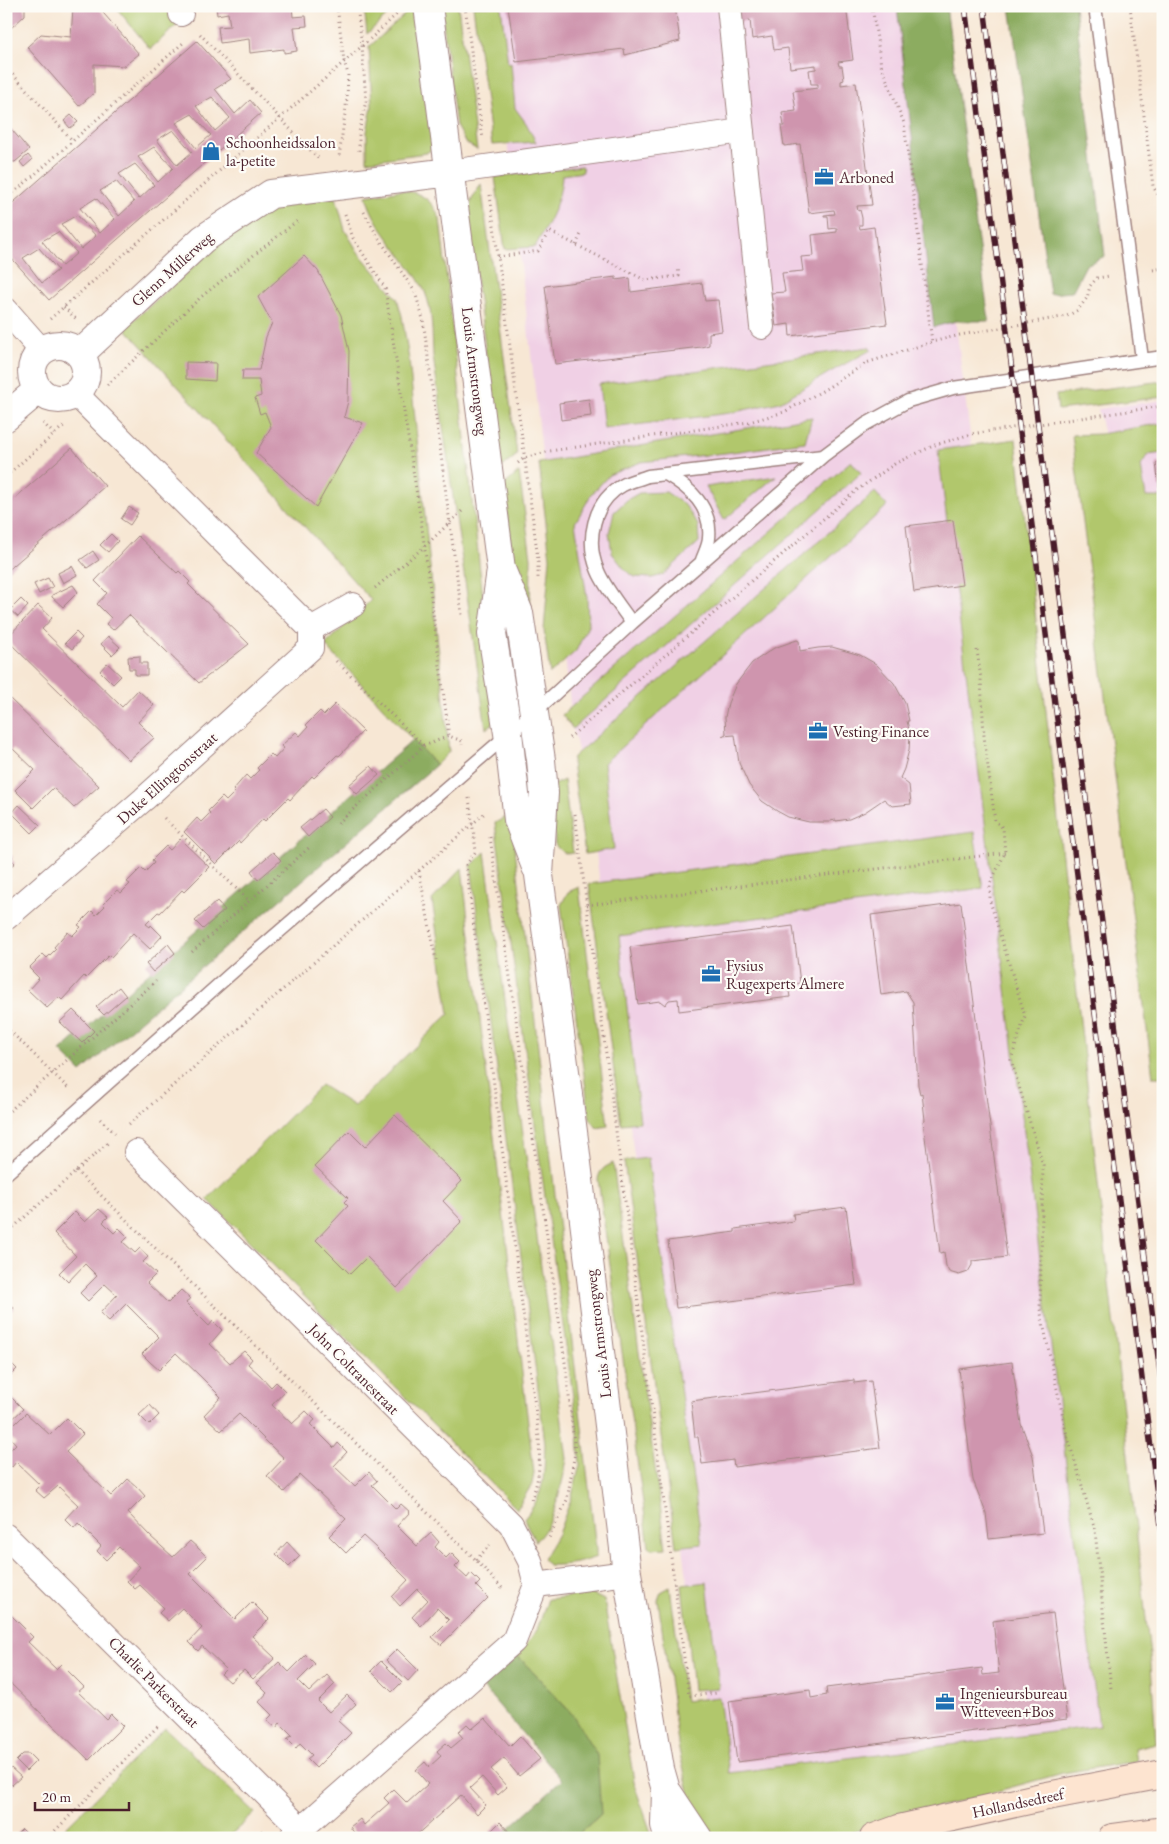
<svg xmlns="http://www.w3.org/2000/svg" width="1169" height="1844" font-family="'EB Garamond',serif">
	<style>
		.built { fill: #f0d0e5 }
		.green { fill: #b1c76c; stroke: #7e734c }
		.forest { fill: #8cac60; stroke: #6b6646 }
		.building { fill: #cf95ae; fill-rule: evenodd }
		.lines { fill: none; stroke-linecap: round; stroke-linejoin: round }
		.service-casing { stroke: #a08380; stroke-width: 15 }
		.minor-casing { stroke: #a08380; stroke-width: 26 }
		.tertiary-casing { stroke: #a08380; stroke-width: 30 }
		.secondary-casing { stroke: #a08380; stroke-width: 30 }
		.path { stroke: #a08380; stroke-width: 3; stroke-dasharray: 1 4; stroke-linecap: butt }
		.service { stroke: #fff; stroke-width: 12 }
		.minor { stroke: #fff; stroke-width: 24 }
		.tertiary { stroke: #fff; stroke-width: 28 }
		.secondary { stroke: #fde4d0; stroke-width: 28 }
		.rail-casing { stroke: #4a1f2b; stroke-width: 5.5 }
		.rail { stroke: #fdfcf7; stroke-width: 4; stroke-dasharray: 11; stroke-linecap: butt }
		.labels { text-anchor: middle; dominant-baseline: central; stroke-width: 4.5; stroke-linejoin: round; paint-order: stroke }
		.poi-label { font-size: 16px; fill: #4a1f2b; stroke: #fdfcf7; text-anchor: start }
		.street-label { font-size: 16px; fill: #4a1f2b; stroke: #fdfcf7 }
	</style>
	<rect width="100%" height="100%" fill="#fdfcf7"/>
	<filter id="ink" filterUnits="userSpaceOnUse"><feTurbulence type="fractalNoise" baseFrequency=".02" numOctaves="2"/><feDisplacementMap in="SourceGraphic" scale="10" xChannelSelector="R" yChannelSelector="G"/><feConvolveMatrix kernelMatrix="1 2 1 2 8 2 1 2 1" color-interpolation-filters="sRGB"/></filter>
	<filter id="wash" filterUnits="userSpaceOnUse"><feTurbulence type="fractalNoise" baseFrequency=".0096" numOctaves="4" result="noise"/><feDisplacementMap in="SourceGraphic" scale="20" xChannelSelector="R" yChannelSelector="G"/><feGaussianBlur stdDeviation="1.12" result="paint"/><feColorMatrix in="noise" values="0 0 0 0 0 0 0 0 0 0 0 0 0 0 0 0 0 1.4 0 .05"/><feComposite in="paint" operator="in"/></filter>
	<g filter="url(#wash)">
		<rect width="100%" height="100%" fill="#f7e7d4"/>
		<path class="built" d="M492 6H915L1070 1214 1139 1730 715 1801 589 797 573 729Z
			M1163 400V521H1123L1098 409Z"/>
		<path class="green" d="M115 6H168L182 21 150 49Z
			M364 6H397L367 34Z
			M414 6 433 145 431 150 426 153 367 161V132L372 106 369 47Z
			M441 6H458L477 150 465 142 456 126Z
			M473 6H501L508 64 511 63 515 108 526 123 536 142 492 145Z
			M582 166 583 172 562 175C561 202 548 223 535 247L505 249 495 177Z
			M481 184 517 455 501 468 468 216 471 201Z
			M401 190C423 193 432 200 440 219L497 720 486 729 433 356C432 335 433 311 425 292 409 258 376 233 366 196Z
			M336 197 345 230 358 252 397 298 402 316 409 360 449 752 436 765 325 645 371 600 125 328 231 233 279 205Z
			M869 347 871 350 832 371 780 402 730 413 604 429 599 384Z
			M1163 381V397L1058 410 1056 395Z
			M812 417 805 442 725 453 641 462 609 475 591 495 575 523 587 597 588 626 576 651 550 674 544 630 550 558 539 463Z
			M1163 423V453L1148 455 1141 466 1146 497H1163V1077H1153L1072 435 1100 434Z
			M1016 439 1151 1664 1156 1743 1135 1748 1137 1761 1063 1773 878 1824 836 1838H724L713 1835 693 1809 679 1750 658 1600 661 1592 670 1587 685 1701 719 1697 729 1773 1099 1726 938 450Z
			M851 461 861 473 573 729 562 715Z
			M519 472 531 558 530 619H528L511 546 503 486Z
			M776 476 724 520 706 487Z
			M666 492 685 505 698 525 699 542 663 575 652 578 635 577 626 571 612 553 609 533 614 512 627 500 639 493Z
			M875 492 887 506 604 763 614 849 585 854 572 762 573 757Z
			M564 780 573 853C564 854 560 852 555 844L551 786Z
			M511 814 596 1549V1557C582 1563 563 1566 548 1565L543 1559 558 1534 571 1499 580 1465 578 1432 539 1154 495 823Z
			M974 832 983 888 619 936 640 1122 621 1124 589 884Z
			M485 852 567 1459C563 1480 553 1529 535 1541L524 1519C546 1492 544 1476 545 1443L471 866Z
			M462 868 534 1473 532 1484 517 1509 207 1199 321 1085 354 1106 449 1014 432 900Z
			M579 887 608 1126 597 1128 590 1119 561 905 568 892Z
			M648 1158 702 1544 676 1547 624 1161Z
			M613 1163 666 1548 651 1549 649 1546 598 1179C600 1169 605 1167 613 1163Z
			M707 1582 719 1688 693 1690 682 1585Z
			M592 1594 604 1600 635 1787 653 1838H574L601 1814 572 1714 518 1656 537 1630 548 1599Z
			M165 1728 255 1813 227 1838H55Z"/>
		<path class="forest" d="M897 6H946L989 321H956L934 327Z
			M1010 6H1075L1105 256 1086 265 1072 292 1050 294Z
			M413 740 436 765 81 1072 60 1051Z
			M518 1656 572 1714 597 1755 601 1814 574 1838H498L562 1780 483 1687Z"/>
		<g id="blocks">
			<path class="building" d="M6 6H25V15L11 28 6 23Z
				M72 6H97L139 54 124 66 94 64V93L79 106 27 47 41 34 71 37 73 8Z
				M216 6H292L293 17 306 16 307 26 294 27 297 51 284 53V49L250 53 249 39 220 43 218 27 230 26 228 13 217 15Z
				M508 6H675L680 41 625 55 624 49 516 62Z
				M735 6H846L853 60 838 62 839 66H842L844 80 841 81V85L856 83 872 205 857 206 858 211 860 210 862 218V225H859L860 229 874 227 887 324 790 336 789 324 776 326 771 293 785 292 782 273 803 271 801 257 814 256 812 235 837 232V228L829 229 828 216H824V215L835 214 834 210 809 213 800 144 784 146 781 126H784L782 113 796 111 793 91 818 88V84H811L809 70 816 69V65L790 68 788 48 774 50 772 36 752 39 750 20 737 22Z
				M197 41 231 79 215 89 235 114 250 100 261 113 49 300 6 252V209ZM212 97 230 118 215 131 196 106ZM192 114 211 135 196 148 176 123ZM173 130 192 152 177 165 157 140ZM154 147 173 168 158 182 138 157ZM135 164 154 185 139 199 119 174ZM116 181 134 202 119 216 100 191ZM96 198 115 219 100 233 80 208ZM77 215 96 236 81 249 61 224ZM58 232 77 253 62 266 42 241ZM39 248 58 270 42 283 23 258Z
				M71 115 78 122 70 128 64 121Z
				M6 123 29 150 15 162 6 161Z
				M28 155 32 160 24 167 20 162Z
				M304 256 318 271 341 315 349 351 348 401 344 417 363 423 316 507 256 453 271 427 265 412 260 414 255 398 261 396 259 380H242L243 370H259L266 337 272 323 258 297Z
				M616 277V280L630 278 631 292 702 283 705 301 718 300 722 331 709 333V345L701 347 555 364 545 286Z
				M186 362 216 363 215 381 186 379Z
				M589 399 591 416 561 420 559 403Z
				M72 448 105 486 6 572V506Z
				M1163 462V487H1159L1156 463Z
				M129 507 138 513 130 525 121 519Z
				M953 520 962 585 914 592 906 526Z
				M111 534 118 541 108 552 100 545Z
				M138 536 177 573 179 571 190 582 188 584 192 588 249 644 199 683 129 615 113 630 106 624 111 618 97 604 107 593 95 581Z
				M93 551 99 560 87 568 80 560Z
				M72 566 77 575 63 583 58 573Z
				M48 578 53 587 39 594 34 584Z
				M73 585 78 592 63 607 52 597V595Z
				M21 599 28 606 18 617 10 610Z
				M38 605 52 618 42 629 122 707 138 690 154 705 138 722 154 738 129 760 6 639Z
				M76 632 82 638 72 649 65 643Z
				M108 636 120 647 112 655 101 644Z
				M797 640 799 641 800 651 818 648 832 647 860 655 876 664 894 683 905 703 909 721H907L910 734 909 750 904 769 900 778 909 785 911 804 892 806 884 799 865 812 849 819 836 821V820L830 821 829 822H809L788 817 777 811 762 801 749 785 739 763 735 735 722 736 726 734 725 717 728 703 736 684 752 663 774 648Z
				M140 656V663H147V675H135V669H129L128 657Z
				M107 663 121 676 113 684 100 671Z
				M6 695 99 786 74 808 53 788 33 808 15 790 35 770 13 749 6 755Z
				M335 704 363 731 339 756 337 755 314 778 312 776 290 800 288 798 265 821 263 819 240 843 239 841 216 864 184 832 197 818 201 822 210 813 208 811 222 797 226 801 235 792 233 790 246 775 250 779 259 770 257 768 271 754 275 758 284 748 281 746 296 732 300 736 308 727 306 725 320 711 324 715Z
				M371 766 379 775 357 794 349 785Z
				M6 792 11 797 6 803Z
				M19 805 40 825 32 833 12 813Z
				M323 809 330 817 308 837 300 828Z
				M180 839 209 867 184 892 182 890 160 913 158 912 146 924 150 927 151 925 162 936 150 949 133 933 111 957 109 955 86 978 84 976 62 1000 59 997 47 1008 28 990 39 978 29 968 43 954 47 958 56 949 54 947 67 932 72 936 81 927 78 925 92 911 96 915 105 906 103 904 117 890 121 893 130 884 127 882 141 868 145 872 154 863 152 860 166 846 170 850Z
				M6 850 13 857 11 859 15 863 6 870Z
				M273 852 281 860 258 880 251 871Z
				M217 901 225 910 203 929 195 921Z
				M961 903 1007 1257 972 1261V1265L968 1272 959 1275 949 1272 946 1266 944 1252 940 1253 923 1121 925 1120 922 1093 920 1094 918 1085 913 1002 906 991 881 995 871 915Z
				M793 926 800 983 788 985 790 997 679 1011 678 999 669 1000 665 1005 660 1001 638 1004 630 947Z
				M168 944 175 953 153 972 146 964Z
				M119 987 126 996 104 1015 96 1007Z
				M73 1010 94 1031 82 1043 60 1022Z
				M395 1115 462 1181 443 1201 462 1221 397 1288 367 1257 350 1274 316 1240 348 1206 344 1202 348 1198 315 1166 349 1131 365 1147Z
				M846 1207 856 1285 676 1308 668 1241 735 1232V1229L787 1222 794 1221 793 1214Z
				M99 1209 108 1217 103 1222 114 1233 119 1228 128 1237 123 1242 135 1253 140 1248 148 1257 143 1262 156 1274 147 1283 168 1303 181 1290 190 1298 186 1303 209 1326 213 1321 222 1330 210 1344 230 1363 244 1351 252 1359 248 1364 260 1375 271 1387 276 1382 285 1391 272 1405 292 1424 306 1411 315 1420 310 1424 334 1448 338 1443 347 1452 334 1466 355 1486 369 1472 377 1481 372 1485 396 1509 401 1504 410 1512 397 1526 417 1546 431 1533 439 1542 435 1547 446 1558 451 1553 460 1562 455 1567 467 1578 471 1573 480 1582 476 1586 488 1598 441 1645 432 1637 449 1620 437 1608 421 1626 412 1617 428 1600 417 1589 400 1606 392 1597 408 1580 376 1548 363 1536 346 1553 329 1536 346 1519 313 1487 300 1475 284 1492 267 1476 284 1458 271 1446 239 1414 221 1431 204 1415 221 1397 199 1375 176 1353 159 1370 150 1362 142 1354 159 1337 126 1304 109 1321 100 1313 117 1295 105 1284 88 1301 80 1293 97 1276 85 1264 68 1282 59 1273 76 1256 54 1233 75 1212 85 1222Z
				M6 1301 14 1308 6 1316Z
				M9 1361 17 1369 6 1380V1363Z
				M1012 1362 1021 1424 1033 1456 1043 1533 989 1539 986 1513 973 1480 959 1369Z
				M854 1380V1383L871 1381 880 1448 734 1467 733 1460 702 1464 698 1437H695L691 1401Z
				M6 1392 23 1409 6 1425Z
				M150 1405 159 1415 149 1425 139 1415Z
				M26 1413 50 1435 67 1418 83 1434 66 1452 111 1496 128 1479 137 1487 145 1496 128 1513 150 1536 173 1557 190 1541 199 1549 207 1557 190 1574 235 1619 252 1602 269 1619 252 1636 275 1658 253 1679 244 1670 230 1682 221 1674 226 1669 202 1646 198 1651 189 1642 202 1628 182 1608 168 1621 159 1613 164 1608 140 1585 135 1589 127 1581 140 1567 119 1547 106 1560 97 1551 101 1546 78 1523 74 1528 65 1519 78 1505 58 1486 44 1498 35 1490 40 1485 16 1462 12 1467 6 1461 7 1453 16 1444 6 1433Z
				M287 1542 300 1556 289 1567 276 1554Z
				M1053 1613 1067 1719 737 1762 729 1701 810 1690 811 1698 827 1695 826 1688 982 1668 983 1675 999 1673 993 1621Z
				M10 1614 33 1637 28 1642 56 1669 61 1664 84 1687 78 1692 106 1719 111 1714 123 1726 89 1760 6 1679V1618Z
				M397 1649 418 1670 408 1681 386 1660Z
				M306 1655 315 1664 298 1681 309 1692 327 1675 335 1684 318 1701 329 1712 347 1695 356 1704 338 1721 351 1733 316 1768 307 1759 312 1755 300 1743 296 1748 287 1739 292 1735 280 1723 276 1728 267 1720 272 1715 259 1702 267 1693 257 1683 279 1662 289 1672Z
				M381 1661 402 1682 392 1692 371 1671Z
				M485 1718 510 1746 520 1736 540 1759 519 1776 504 1758 491 1769 507 1787 498 1795 482 1777 470 1788 486 1805 477 1814 461 1795 413 1838H358L350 1827 360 1819 364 1825 389 1803 384 1798 393 1789 407 1803 428 1784 416 1770 425 1762 429 1767 441 1756 437 1751 446 1743 451 1748 463 1738 458 1732 467 1724 472 1729Z
				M6 1729 12 1735 6 1741Z
				M23 1754H29L36 1761 26 1771 16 1761Z
				M11 1768 21 1777 12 1785 6 1779V1773Z
				M500 1822 511 1834 507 1838H495L490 1832Z
				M22 1829 28 1835 26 1838H13Z"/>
		</g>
	</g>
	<g filter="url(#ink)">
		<use href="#blocks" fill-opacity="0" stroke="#a08380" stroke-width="1"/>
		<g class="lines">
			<g class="service-casing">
				<path id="service" d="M1095 6 1142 359
					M666 474C690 488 712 507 709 538 709 545 704 554 702 560
					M632 623C622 609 604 586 598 571 585 541 593 501 623 485 630 481 640 479 648 476L823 456
					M6 1174 244 962 548 700 632 623 823 456 866 424 908 401 953 388 1163 357"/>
			</g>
			<g class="minor-casing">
				<path id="minor" d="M180 6 181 14
					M729 6 762 327
					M450 172 742 131
					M6 310 42 351
					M76 394 311 629 353 605
					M6 918 144 799 311 648V629
					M136 1152 511 1524 530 1561 536 1585 627 1573
					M6 1536 301 1829
					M291 1838 514 1641 536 1585"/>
			</g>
			<g class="tertiary-casing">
				<path id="tertiary" d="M428 6 501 569 519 613 541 760 544 793 539 875 575 1147 627 1573 660 1769 666 1790 665 1825 668 1838
					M32 372a27 27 0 1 1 54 0a27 27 0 1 1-54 0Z
					M80 354 203 239 271 194 450 172
					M6 417 38 390
					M501 570 492 634 508 733 518 820 536 867
					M666 1790 698 1838"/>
			</g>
			<g class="secondary-casing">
				<path id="secondary" d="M874 1838 899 1829 1042 1797 1163 1774
					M1112 1838 1163 1831"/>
			</g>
			<path class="path" d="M337 6 344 61 348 74 347 99 339 157
				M357 6 362 45 366 101 359 132V154
				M465 6 483 139
				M872 6 881 65 904 123 932 342
				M1130 6 1153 186 1163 204
				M200 34 318 158
				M6 67 73 141
				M490 195 538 559V578
				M6 200 183 43
				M364 212 378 237 415 292 423 319 462 615
				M345 214 353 238 385 288 422 528 449 736
				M576 245 581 234
				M498 257 538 251 549 231 645 280 679 276 678 267
				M1153 270 1163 268
				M64 307 76 319
				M50 319 368 41 398 13
				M107 385 201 297 297 221
				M43 423 54 434
				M518 463 524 458 550 451 749 422 784 412 824 390 866 363 932 342 960 335 1067 316 1078 310 1087 298 1090 286 1097 278 1110 276
				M6 476 66 424
				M375 588 424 547 462 511
				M977 650 981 679 984 736 995 821 1003 828 1005 853 990 884V901L1025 1016 1011 1060 1043 1165 1040 1309 1066 1431 1095 1530 1111 1689
				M336 661 424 746
				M569 738 857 490 896 463 935 445 971 434 1163 406
				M469 798 476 851 466 865 539 1438C540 1460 540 1481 530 1502
				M575 814 689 1696 717 1693
				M164 818 249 901
				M338 823 424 746 449 736 462 741V745
				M490 837 566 1369 575 1452 567 1500 549 1538
				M419 871 436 960
				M587 905 1005 853
				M192 952 311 846
				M6 1027 68 1088
				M6 1114 156 981
				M100 1119 115 1133
				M129 1124 486 812
				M76 1171 476 1560 502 1588V1591
				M6 1234 110 1141
				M476 1560 490 1545
				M48 1838 158 1726
				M254 1838 263 1830"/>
			<use href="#service" class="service"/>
			<use href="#minor" class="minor"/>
			<use href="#tertiary" class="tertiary"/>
			<use href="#secondary" class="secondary"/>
			<g class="rail-casing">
				<path id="rail" d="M965 6 1163 1541
					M984 6 1163 1396"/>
			</g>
			<use href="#rail" class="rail"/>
		</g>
	</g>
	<defs>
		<g id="shop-bare" transform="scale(1.5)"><path d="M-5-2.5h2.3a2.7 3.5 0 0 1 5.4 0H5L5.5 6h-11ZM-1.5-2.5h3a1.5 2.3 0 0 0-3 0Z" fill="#1f6fb2" stroke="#fdfcf7" stroke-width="2.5" paint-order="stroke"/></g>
		<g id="office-bare" transform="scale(1.5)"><path d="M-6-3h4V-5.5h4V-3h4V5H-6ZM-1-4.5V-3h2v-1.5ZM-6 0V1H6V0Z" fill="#1f6fb2" stroke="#fdfcf7" stroke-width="2.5" paint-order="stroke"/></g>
	</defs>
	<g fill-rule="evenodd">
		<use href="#shop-bare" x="211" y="151"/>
		<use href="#office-bare" x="824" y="177"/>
		<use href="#office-bare" x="818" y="731"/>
		<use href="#office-bare" x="711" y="974"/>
		<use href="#office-bare" x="945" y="1702"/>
	</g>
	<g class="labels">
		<g class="poi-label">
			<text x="226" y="142">Schoonheidssalon<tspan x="226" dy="18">la-petite</tspan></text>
			<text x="839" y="177">Arboned</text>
			<text x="833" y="731">Vesting Finance</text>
			<text x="726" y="965">Fysius<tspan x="726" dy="18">Rugexperts Almere</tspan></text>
			<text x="960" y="1693">Ingenieursbureau<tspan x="960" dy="18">Witteveen+Bos</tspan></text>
		</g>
		<g class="street-label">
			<text transform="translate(172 269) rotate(-42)">Glenn Millerweg</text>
			<text transform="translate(475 371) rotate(83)">Louis Armstrongweg</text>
			<text transform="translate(167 778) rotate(-42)">Duke Ellingtonstraat</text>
			<text transform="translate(598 1334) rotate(-97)">Louis Armstrongweg</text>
			<text transform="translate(354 1369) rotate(45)">John Coltranestraat</text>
			<text transform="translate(154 1682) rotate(45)">Charlie Parkerstraat</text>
			<text transform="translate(1018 1803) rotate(-12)">Hollandsedreef</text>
		</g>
	</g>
	<rect width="1169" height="1844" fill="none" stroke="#fdfcf7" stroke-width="25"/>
	<path d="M35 1802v8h94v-8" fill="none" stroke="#4a1f2b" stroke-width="2.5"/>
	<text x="42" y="1802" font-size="15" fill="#4a1f2b" stroke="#fdfcf7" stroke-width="4" paint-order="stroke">20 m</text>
</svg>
